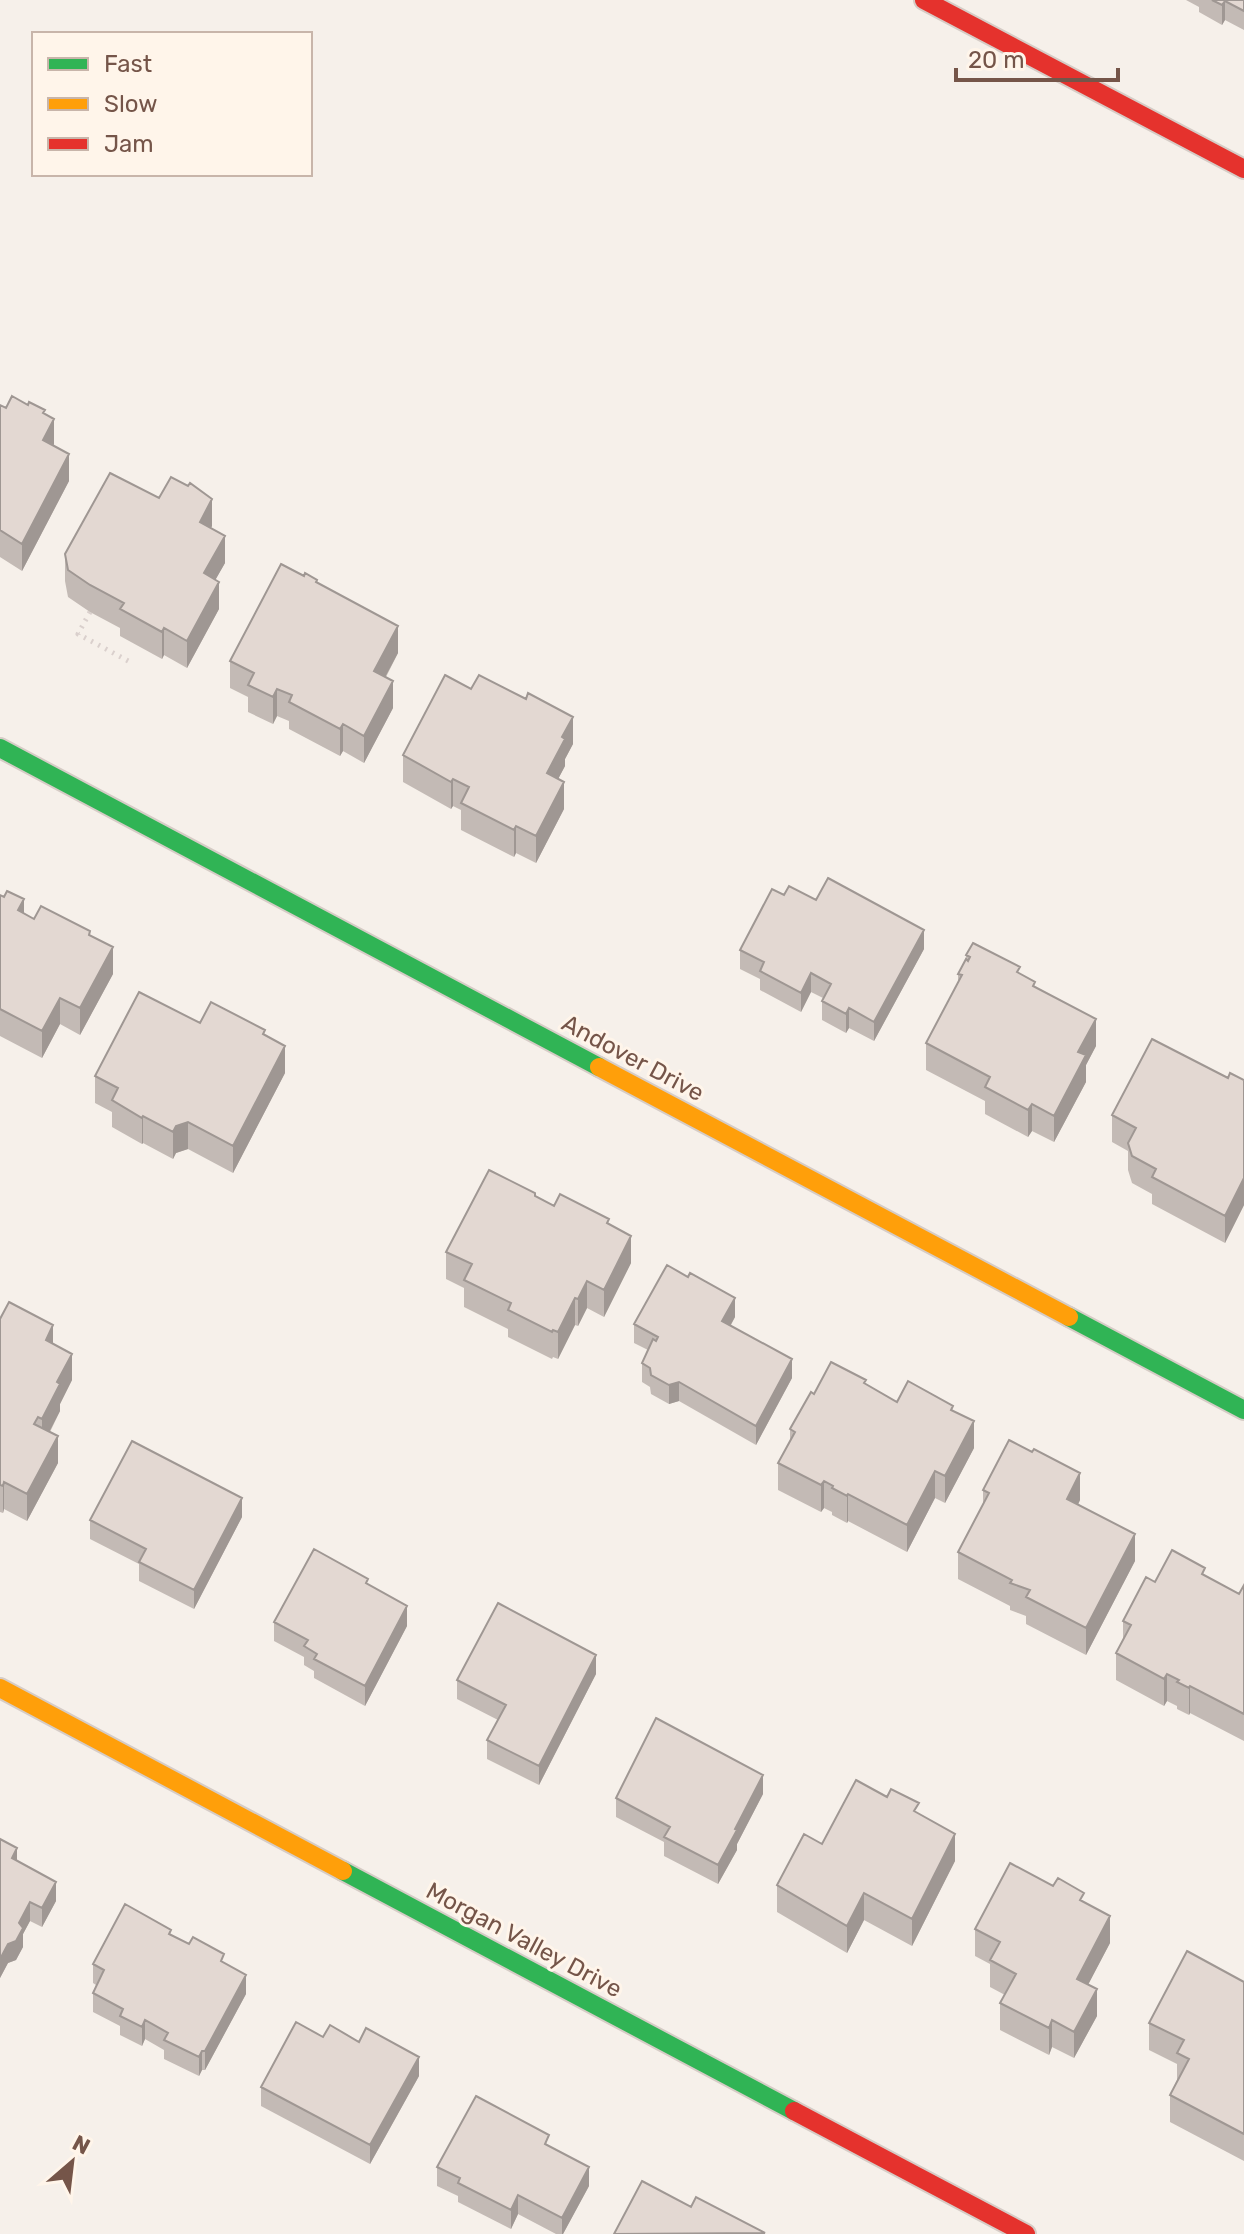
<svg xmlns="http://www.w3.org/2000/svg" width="1244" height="2234" font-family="Rubik,sans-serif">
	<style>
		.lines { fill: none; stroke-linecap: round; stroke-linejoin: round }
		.fast-casing { stroke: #d6ccc6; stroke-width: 22 }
		.slow-casing { stroke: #d6ccc6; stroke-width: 22 }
		.jam-casing { stroke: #d6ccc6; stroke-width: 22 }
		.path { stroke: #dad0cd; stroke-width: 5; stroke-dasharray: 2 6; stroke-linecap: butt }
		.fast { stroke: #30b455; stroke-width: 18 }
		.slow { stroke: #ff9f0a; stroke-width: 18 }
		.jam { stroke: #e5322d; stroke-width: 18 }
		.wall { fill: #c3bab5 }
		.shaded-wall { fill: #9f9793 }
		.building { fill: #e3d8d2; stroke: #9f9793; stroke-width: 2 }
		.labels { text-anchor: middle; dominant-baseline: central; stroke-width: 6; stroke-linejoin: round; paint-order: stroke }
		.street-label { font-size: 24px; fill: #755549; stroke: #fff5ea }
	</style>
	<rect width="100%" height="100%" fill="#f6f0ea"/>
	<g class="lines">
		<g class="fast-casing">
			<path id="fast" d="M0 748 599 1067
				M1069 1317 1244 1410
				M343 1871 794 2111"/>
		</g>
		<g class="slow-casing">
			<path id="slow" d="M599 1067 1069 1317
				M0 1688 343 1871"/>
		</g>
		<g class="jam-casing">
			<path id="jam" d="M924 0 1244 169
				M794 2111 1026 2234"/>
		</g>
		<path class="path" d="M90 612 78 634 132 663"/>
		<use href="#fast" class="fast"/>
		<use href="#slow" class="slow"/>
		<use href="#jam" class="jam"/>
	</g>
	<path class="wall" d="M1186 0H1244V30L1225 20 1222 25 1199 12V7Z
		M0 405 6 408 45 414 54 446 69 481 22 571 0 557Z
		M159 498 212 526 211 528 225 563 215 580 219 609 187 668 164 655 162 659 120 636V628L90 612 68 597 65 581V554Z
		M317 583 398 653 386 677 393 708 364 763 343 751 340 756 289 729V721L277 716 273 724 248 712V697L230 688V661Z
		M573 744 565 759V766L558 779 564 809 536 863 516 853 514 857 461 830V810L453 806 451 809 403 782V755Z
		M0 895 24 913 34 919 90 936 113 974 80 1035 60 1024 42 1058 0 1036Z
		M784 895 816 900 924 949 874 1041 849 1028 846 1033 822 1020V1001L823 998 811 992 801 1012 760 990V979L740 969V950Z
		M966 955 1020 974 1035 987 1096 1046 1086 1065V1082L1054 1142 1032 1131 1028 1137 985 1114V1101L926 1070V1043L958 982V974L966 960Z
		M200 1023 265 1036 285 1073 233 1173 188 1149 176 1153 173 1159 143 1143 142 1144 112 1127V1112L95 1103V1076Z
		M1228 1078 1244 1080V1205L1225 1243 1152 1204V1194L1132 1183 1128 1170V1151L1112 1142V1115Z
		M535 1196 554 1206 609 1224 631 1263 604 1317 587 1308 578 1326 575 1325 558 1359 553 1357 552 1359 508 1337V1329L464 1307V1288L446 1279V1252Z
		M735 1317 731 1325 792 1378 756 1445 679 1401 669 1404 651 1394 650 1387 642 1382V1363L648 1350 634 1343V1324Z
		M0 1319 53 1343 72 1380 60 1404V1411L50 1432 58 1463 27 1521 4 1509 3 1513 0 1512Z
		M866 1384 897 1402 953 1411 974 1448 945 1503 935 1498 907 1552 848 1521 847 1523 832 1515V1512L824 1508 821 1512 778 1490V1463L790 1441V1429L814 1394Z
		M983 1490 1080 1500 1078 1505 1135 1561 1086 1655 1026 1624V1616L1010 1610V1606L958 1579V1552L983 1504Z
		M242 1517 194 1609 139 1581V1564L90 1539V1520Z
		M1205 1576 1239 1594 1244 1585V1741L1190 1713 1189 1715 1177 1709V1706L1167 1701 1164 1706 1116 1680V1653L1123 1639V1621L1155 1582Z
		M368 1585 407 1626 365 1706 314 1678V1671L304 1665V1657L274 1641V1622Z
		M596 1674 539 1785 487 1759V1740L498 1720 457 1699V1680Z
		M763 1794 737 1844V1850L718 1884 664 1856V1842L616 1817V1798Z
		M919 1814 955 1861 912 1946 864 1920 847 1953 777 1912V1885L822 1844Z
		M0 1839 17 1861 56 1901 42 1927 30 1921 23 1934V1947L16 1960 8 1963 0 1978Z
		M1053 1886 1084 1903 1110 1943 1088 1984 1097 2016 1074 2058 1052 2047 1049 2055 1000 2030V2003L1005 1995 990 1987V1964L975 1956V1929Z
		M171 1935 224 1963 246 1994 205 2070H202L199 2076 164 2059V2050L145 2039 142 2046 120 2035V2026L93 2012V1993L96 1985 93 1983V1964Z
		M1244 1982V2161L1170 2122V2095L1177 2080V2064L1149 2050V2023Z
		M323 2037 419 2076 370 2164 261 2106V2087Z
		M549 2146 589 2186 563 2234H556L518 2214 511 2229 458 2202V2196L437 2186V2167Z"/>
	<path class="shaded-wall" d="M1225 1V20L1222 25V5Z
		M54 419V445L43 440Z
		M69 454V481L22 571V544Z
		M212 499V526L200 549V522Z
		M225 536V563L204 600V573Z
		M219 582V609L187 668V641Z
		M398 626V653L374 698V671Z
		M164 628V655L162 659V632Z
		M393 681V708L364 763V736Z
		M277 689V716L273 724V697Z
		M573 717V744L565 759V766L547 800V773L562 737Z
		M343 724V751L340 756V729Z
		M453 779V806L451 809V782Z
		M564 782V809L536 863V836Z
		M516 826V853L514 857V830Z
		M24 899V926L18 910Z
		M924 930V949L874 1041V1022Z
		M113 947V974L80 1035V1008Z
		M811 973V992L801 1012V993Z
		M60 998V1024L42 1058V1031Z
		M849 1008V1028L846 1033V1014Z
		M1096 1019V1046L1086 1065V1082L1054 1142V1116L1078 1052Z
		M285 1046V1073L233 1173V1146Z
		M1032 1104V1131L1028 1137V1110Z
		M143 1116V1143L142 1144V1118Z
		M188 1122V1149L176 1153 173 1159V1132L176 1126Z
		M1244 1178V1205L1225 1243V1216Z
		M631 1236V1263L604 1317V1290Z
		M587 1281V1308L578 1326V1299Z
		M575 1298V1325L558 1359V1332Z
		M735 1298V1317L722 1340V1321Z
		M53 1325V1352L46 1340Z
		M72 1354V1380L60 1404V1411L42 1446V1419L57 1382Z
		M792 1359V1378L756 1445V1426Z
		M679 1382V1401L669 1404V1385Z
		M974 1421V1448L945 1503V1476Z
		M58 1436V1463L27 1521V1494Z
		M935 1471V1498L907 1552V1525Z
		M1080 1473V1500L1067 1526V1499Z
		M824 1481V1508L821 1512V1485Z
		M4 1482V1509L3 1513V1486Z
		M848 1494V1521L847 1523V1496Z
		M242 1498V1517L194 1609V1590Z
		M1135 1534V1561L1086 1655V1628Z
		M407 1606V1626L365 1706V1686Z
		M596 1655V1674L539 1785V1766Z
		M1167 1674V1701L1164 1706V1679Z
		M1190 1686V1713L1189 1715V1688Z
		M763 1775V1794L737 1844V1850L718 1884V1865L735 1829Z
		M955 1834V1861L912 1946V1919Z
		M17 1848V1867L12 1858Z
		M56 1882V1901L42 1927V1908Z
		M864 1893V1920L847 1953V1926Z
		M30 1902V1921L23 1934V1947L16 1960 8 1963 0 1978V1959Z
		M1110 1916V1943L1077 2006V1979Z
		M246 1975V1994L205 2070V2051Z
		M1097 1989V2016L1074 2058V2032Z
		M145 2020V2039L142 2046V2027Z
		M1052 2020V2047L1049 2055V2028Z
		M202 2051V2070L199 2076V2057Z
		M419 2057V2076L370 2164V2145Z
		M589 2167V2186L563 2234H562V2218Z
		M518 2195V2214L511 2229V2210Z"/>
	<path class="building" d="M1212 0H1244V11L1225 1 1222 5Z
		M12 396 28 405 29 402 45 410 43 413 54 419 43 440 69 454 22 544 0 530V405L6 408Z
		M110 473 159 498 171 477 188 486 190 483 212 499 200 522 225 536 204 573 219 582 187 641 164 628 162 632 120 609 124 603 90 585 68 570 65 554Z
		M281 564 304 576 305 573 317 580 316 582 398 626 374 671 393 681 364 736 343 724 340 729 289 702 292 695 277 689 273 697 248 685 254 673 230 661Z
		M445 675 471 689 479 675 526 699 528 693 573 717 562 737 565 739 547 773 564 782 536 836 516 826 514 830 461 803 469 787 453 779 451 782 403 755Z
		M828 878 924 930 874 1022 849 1008 846 1014 822 1001 831 984 811 973 801 993 760 971 764 962 740 950 772 889 784 895 789 886 816 900Z
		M7 891 24 899 18 910 34 919 41 906 90 931 89 935 113 947 80 1008 60 998 42 1031 0 1009V895L4 897Z
		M973 943 1020 967 1017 972 1035 982 1033 986 1096 1019 1078 1052 1086 1055 1054 1116 1032 1104 1028 1110 985 1087 990 1077 926 1043 962 975 958 974 966 959 968 961 970 957 966 955Z
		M139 992 200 1023 211 1002 265 1030 263 1034 285 1046 233 1146 188 1122 176 1126 173 1132 143 1116 142 1118 112 1100 118 1088 95 1076Z
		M1152 1039 1228 1078 1230 1073 1244 1080V1178L1225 1216 1152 1177 1156 1169 1132 1156 1128 1143 1136 1128 1112 1115Z
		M489 1170 535 1193V1196L554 1206 560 1194 609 1219 607 1223 631 1236 604 1290 587 1281 578 1299 575 1298 558 1332 553 1330 552 1332 508 1310 511 1303 464 1280 472 1264 446 1252Z
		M667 1265 688 1277 690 1273 735 1298 722 1321 792 1359 756 1426 679 1382 669 1385 651 1375 650 1368 642 1363 653 1339 656 1341 658 1337 634 1324Z
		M9 1302 53 1325 46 1340 72 1354 57 1382 60 1384 42 1419 38 1417 34 1424 58 1436 27 1494 4 1482 3 1486 0 1485V1319Z
		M831 1362 866 1380 864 1383 897 1402 908 1381 953 1406 951 1410 974 1421 945 1476 935 1471 907 1525 848 1494 847 1496 832 1488 833 1486 824 1481 821 1485 778 1463 795 1432 790 1429 811 1392 814 1394Z
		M1009 1440 1032 1452 1034 1449 1080 1473 1067 1499 1135 1534 1086 1628 1026 1597 1030 1590 1010 1583 1012 1580 958 1552 989 1493 983 1490Z
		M132 1441 242 1498 194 1590 139 1562 146 1549 90 1520Z
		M314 1549 368 1579 366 1583 407 1606 365 1686 314 1659 317 1654 304 1646 308 1640 274 1622Z
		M1172 1550 1205 1568 1202 1574 1239 1594 1244 1585V1714L1190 1686 1189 1688 1177 1682 1179 1680 1167 1674 1164 1679 1116 1653 1131 1625 1123 1621 1146 1577 1155 1582Z
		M498 1603 596 1655 539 1766 487 1740 506 1705 457 1680Z
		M656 1718 763 1775 735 1829 737 1830 718 1865 664 1837 670 1827 616 1798Z
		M856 1780 887 1797 891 1789 919 1803 914 1811 955 1834 912 1919 864 1893 847 1926 777 1885 804 1834 822 1844Z
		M0 1839 17 1848 12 1858 56 1882 42 1908 30 1902 19 1923 23 1928 16 1941 8 1944 0 1959Z
		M1010 1863 1053 1886 1058 1878 1084 1893 1080 1900 1110 1916 1077 1979 1097 1989 1074 2032 1052 2020 1049 2028 1000 2003 1016 1974 990 1960 1000 1942 975 1929Z
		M125 1904 171 1930 169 1934 189 1944 193 1937 224 1954 221 1961 246 1975 205 2051H202L199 2057 164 2040 168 2033 145 2020 142 2027 120 2016 123 2009 93 1993 104 1970 93 1964Z
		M1187 1951 1244 1982V2134L1170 2095 1189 2059 1177 2053 1184 2040 1149 2023Z
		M296 2022 323 2037 330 2025 359 2042 366 2028 419 2057 370 2145 261 2087Z
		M476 2096 549 2135 545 2144 589 2167 562 2218 518 2195 511 2210 458 2183 460 2178 437 2167Z
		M642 2181 691 2207 696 2197 765 2233 614 2234Z"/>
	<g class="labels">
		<g class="street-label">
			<text transform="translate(633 1058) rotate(28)">Andover Drive</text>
			<text transform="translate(524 1940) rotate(28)">Morgan Valley Drive</text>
		</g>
	</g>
	<rect x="32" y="32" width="280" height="144" fill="#fff5ea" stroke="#c8b5aa" stroke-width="2"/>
	<rect x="48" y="58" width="40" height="12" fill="#30b455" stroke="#c8b5aa" stroke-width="2"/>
	<text x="104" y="72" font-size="24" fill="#755549">Fast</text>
	<rect x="48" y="98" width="40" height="12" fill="#ff9f0a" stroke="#c8b5aa" stroke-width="2"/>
	<text x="104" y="112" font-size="24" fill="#755549">Slow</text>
	<rect x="48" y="138" width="40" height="12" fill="#e5322d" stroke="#c8b5aa" stroke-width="2"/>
	<text x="104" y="152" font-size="24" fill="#755549">Jam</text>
	<g transform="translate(72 2162) rotate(28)" stroke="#fff5ea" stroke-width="6" paint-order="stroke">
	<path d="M0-6L14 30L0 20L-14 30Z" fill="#755549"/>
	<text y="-12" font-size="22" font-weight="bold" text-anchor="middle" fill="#755549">N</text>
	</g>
	<path d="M956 68v12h162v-12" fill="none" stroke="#755549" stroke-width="4"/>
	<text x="968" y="68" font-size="24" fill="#755549" stroke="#fff5ea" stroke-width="6" paint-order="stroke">20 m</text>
</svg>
